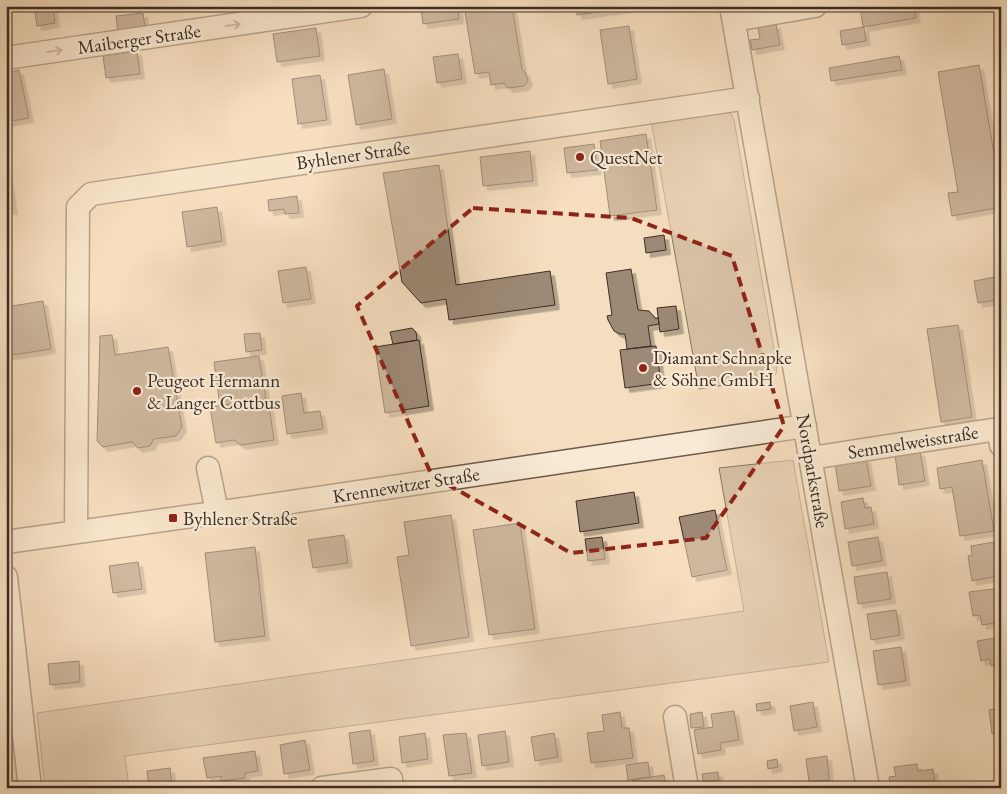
<svg xmlns="http://www.w3.org/2000/svg" width="1007" height="794" font-family="'EB Garamond',serif">
	<style>
		.green { fill: #d6c0a5; stroke: #8a7664 }
		.building { fill: #9d8975; stroke: #3e2d24; filter: url(#shadow) }
		.lines { fill: none; stroke-linecap: round; stroke-linejoin: round }
		.minor-casing { stroke: #6c594b; stroke-width: 25 }
		.minor { stroke: #f8ead5; stroke-width: 22 }
		.oneway { stroke: #9b8c7c }
		.marked { fill: none; stroke: #8f2418; stroke-width: 4; stroke-dasharray: 10 6; stroke-linejoin: round }
		.poi-dot { fill: #8f2418; stroke: #f8ead5; stroke-width: 2 }
		.labels { text-anchor: middle; dominant-baseline: central; stroke-width: 4.5; stroke-linejoin: round; paint-order: stroke }
		.street-label { font-size: 19px; fill: #3e2d24; stroke: #f8ead5 }
		.poi-label { font-size: 19px; fill: #3e2d24; stroke: #f8ead5; text-anchor: start }
	</style>
	<defs>
		<filter id="shadow"><feDropShadow dx="4.5" dy="4.5" stdDeviation="0" flood-color="#0004"/></filter>
	</defs>
	<rect width="100%" height="100%" fill="#f5debf"/>
	<filter id="stains"><feTurbulence type="fractalNoise" baseFrequency=".004" numOctaves="4"/><feColorMatrix values="0 0 0 0 .2 0 0 0 0 .09 0 0 0 0 .02 0 0 0 .5 -.17"/></filter>
	<radialGradient id="worn" r=".72"><stop offset=".6" stop-color="#630" stop-opacity="0"/><stop offset="1" stop-color="#630" stop-opacity=".3"/></radialGradient>
	<path class="green" d="M724 111 731 114 734 120 777 366 776 374 770 378 699 389 651 120Z
		M793 460 829 662 125 756 129 788H45L37 713 744 611 719 468Z
		M6 635 22 788H6Z"/>
	<path class="building" d="M34 6H53L55 23 37 26Z
		M447 6H458L459 19 423 24 421 10Z
		M464 6H512L522 69 525 72 528 81 524 86 508 88 504 83 491 85 489 72 475 74Z
		M576 6H627V8L577 15Z
		M914 6 916 18 863 27 860 7Z
		M143 13 145 28 118 32 116 16Z
		M776 24 780 45 752 50 750 40 760 39 758 27Z
		M629 26 637 79 608 84 600 30Z
		M864 27 866 41 842 45 840 31Z
		M316 28 320 56 277 62 273 34Z
		M137 51 140 74 106 78 103 56Z
		M458 54 462 79 437 83 433 57Z
		M899 56 902 70 831 81 829 68Z
		M979 65 1001 195V207L952 216 948 193 958 192 938 72Z
		M384 69 392 119 356 125 348 75Z
		M19 70 29 118 6 122V73Z
		M320 75 327 120 298 124 292 79Z
		M646 134 657 210 610 216 600 141Z
		M594 144 597 170 567 173 564 148Z
		M530 151 533 181 483 186 480 157Z
		M6 163 13 210H6Z
		M439 165 456 285 550 271 555 305 449 320 446 299 421 303 402 282 383 173Z
		M297 196 299 213 285 214 284 209 269 211 268 200Z
		M217 207 222 241 187 247 182 212Z
		M664 235 666 250 646 253 644 238Z
		M306 267 311 299 283 303 278 271Z
		M631 269 638 310 649 311 656 319 658 317 659 324 648 326 651 346 627 349 625 334H620L614 331 608 320 607 316 612 315 606 273Z
		M1001 276V299L978 303 974 281Z
		M43 301 51 349 6 356V307Z
		M676 306 679 329 660 332 657 308Z
		M958 325 972 417 941 422 927 329Z
		M412 328 416 332 417 340 393 344 390 332Z
		M260 333 262 350 246 352 244 334Z
		M112 335 115 355 168 347 182 427 176 436 154 439 150 446 138 448 132 442 103 447 97 441 100 336Z
		M419 340 429 406 385 413 375 347Z
		M656 346 661 383 625 388 620 350Z
		M259 356 266 399 220 406 214 362Z
		M301 393 304 413 320 411 323 429 287 434 282 396Z
		M268 399 274 440 241 445 234 440 216 443 210 407Z
		M920 451 925 481 899 485 895 455Z
		M866 458 871 486 839 491 835 463Z
		M982 460 994 531 960 536 952 487 940 489 937 468Z
		M634 492 639 523 580 532 576 501Z
		M863 498 865 508 871 507 874 524 845 529 841 502Z
		M715 510 727 570 692 577 679 517Z
		M451 515 469 637 411 646 397 557 409 555 404 522Z
		M520 523 535 629 489 635 473 530Z
		M344 535 348 563 313 568 308 540Z
		M602 537 605 559 588 561 585 539Z
		M878 537 882 561 852 566 848 542Z
		M994 542 999 576 972 581 968 556 972 555 971 546Z
		M255 547 265 636 215 642 205 553Z
		M138 562 142 589 113 593 109 566Z
		M887 572 891 599 858 604 854 577Z
		M1001 588V622L982 625 980 615 973 616 969 592Z
		M896 610 900 635 871 640 867 614Z
		M1001 637V664L991 666 990 659 981 661 977 641Z
		M901 647 906 681 878 685 873 651Z
		M79 661 80 682 50 685 48 664Z
		M770 702 771 709 757 711 756 704Z
		M813 702 817 727 794 731 790 706Z
		M1001 708V733L992 734 989 710Z
		M734 711 739 740 720 743 721 750 698 754 694 730 713 727 711 714Z
		M620 712 622 728H629L633 758 591 763 587 733 604 731 602 715Z
		M702 712 704 727 691 728 690 714Z
		M370 730 374 761 353 764 349 733Z
		M505 731 509 762 482 766 478 735Z
		M425 733 428 759 402 763 399 737Z
		M466 733 472 773 449 776 443 735Z
		M554 733 558 757 535 761 531 737Z
		M305 740 310 770 284 774 280 745Z
		M1001 750V776H999L995 751Z
		M255 751 258 771 245 773V778L221 781V776L207 778 203 758Z
		M827 756 829 780 809 782 806 759Z
		M777 759 778 767 768 769 767 761Z
		M648 762 650 777 628 780 626 765Z
		M917 764 918 771 933 769 935 783 905 788H891L889 777 896 776 894 767Z
		M170 768 172 788H149L147 771Z
		M718 772 719 780 703 782 702 774Z
		M664 775 666 788H634L633 780Z"/>
	<g class="lines">
		<g class="minor-casing">
			<path id="minor" d="M731 6 868 788
				M734 20 815 6
				M6 58 361 6
				M811 458 998 429 1001 445
				M208 468 217 512
				M76 532 78 207 91 194 748 98
				M6 542 271 505 805 426
				M6 577 30 788
				M675 717 687 788
				M322 788 391 779 392 788"/>
		</g>
		<use href="#minor" class="minor"/>
	</g>
	<defs><path id="oneway-shaft" d="M-6 0H5M1.5-3L5.5 0L1.5 3" fill="none" stroke-width="1.6" stroke-linecap="round" stroke-linejoin="round" transform="scale(1.25)"/></defs>
	<g class="oneway">
		<use href="#oneway-shaft" transform="translate(233 25) rotate(-8)"/>
		<use href="#oneway-shaft" transform="translate(55 51) rotate(-8)"/>
	</g>
	<path d="M0 0H1007V794H0ZM473 208 631 218 732 256 784 426 706 538 571 553 432 476 357 306Z" fill="#f5debf" fill-opacity=".55" fill-rule="evenodd"/>
	<path class="marked" d="M473 208 631 218 732 256 784 426 706 538 571 553 432 476 357 306Z"/>
	<g class="poi-dot">
		<circle cx="580" cy="157" r="5"/>
		<circle cx="643" cy="368" r="5"/>
		<circle cx="137" cy="391" r="5"/>
		<rect x="168" y="513" width="10" height="10" rx="2.5"/>
	</g>
	<g class="labels">
		<g class="street-label">
			<text transform="translate(139 39) rotate(-8)">Maiberger Straße</text>
			<text transform="translate(353 155) rotate(-8)">Byhlener Straße</text>
			<text transform="translate(913 442) rotate(-9)">Semmelweisstraße</text>
			<text transform="translate(813 471) rotate(80)">Nordparkstraße</text>
			<text transform="translate(406 485) rotate(-9)">Krennewitzer Straße</text>
		</g>
		<g class="poi-label">
			<text x="590" y="157">QuestNet</text>
			<text x="653" y="357">Diamant Schnapke<tspan x="653" dy="22">&amp; Söhne GmbH</tspan></text>
			<text x="147" y="380">Peugeot Hermann<tspan x="147" dy="22">&amp; Langer Cottbus</tspan></text>
			<text x="183" y="518">Byhlener Straße</text>
		</g>
	</g>
	<rect width="1007" height="794" fill="none" stroke="#f5debf" stroke-width="25"/>
	<rect x="8" y="8" width="992" height="779" fill="none" stroke="#3e2d24" stroke-width="2.5"/>
	<rect x="12" y="12" width="982" height="769" fill="none" stroke="#3e2d24"/>
	<rect width="100%" height="100%" filter="url(#stains)"/>
	<rect width="100%" height="100%" fill="url(#worn)"/>
</svg>
